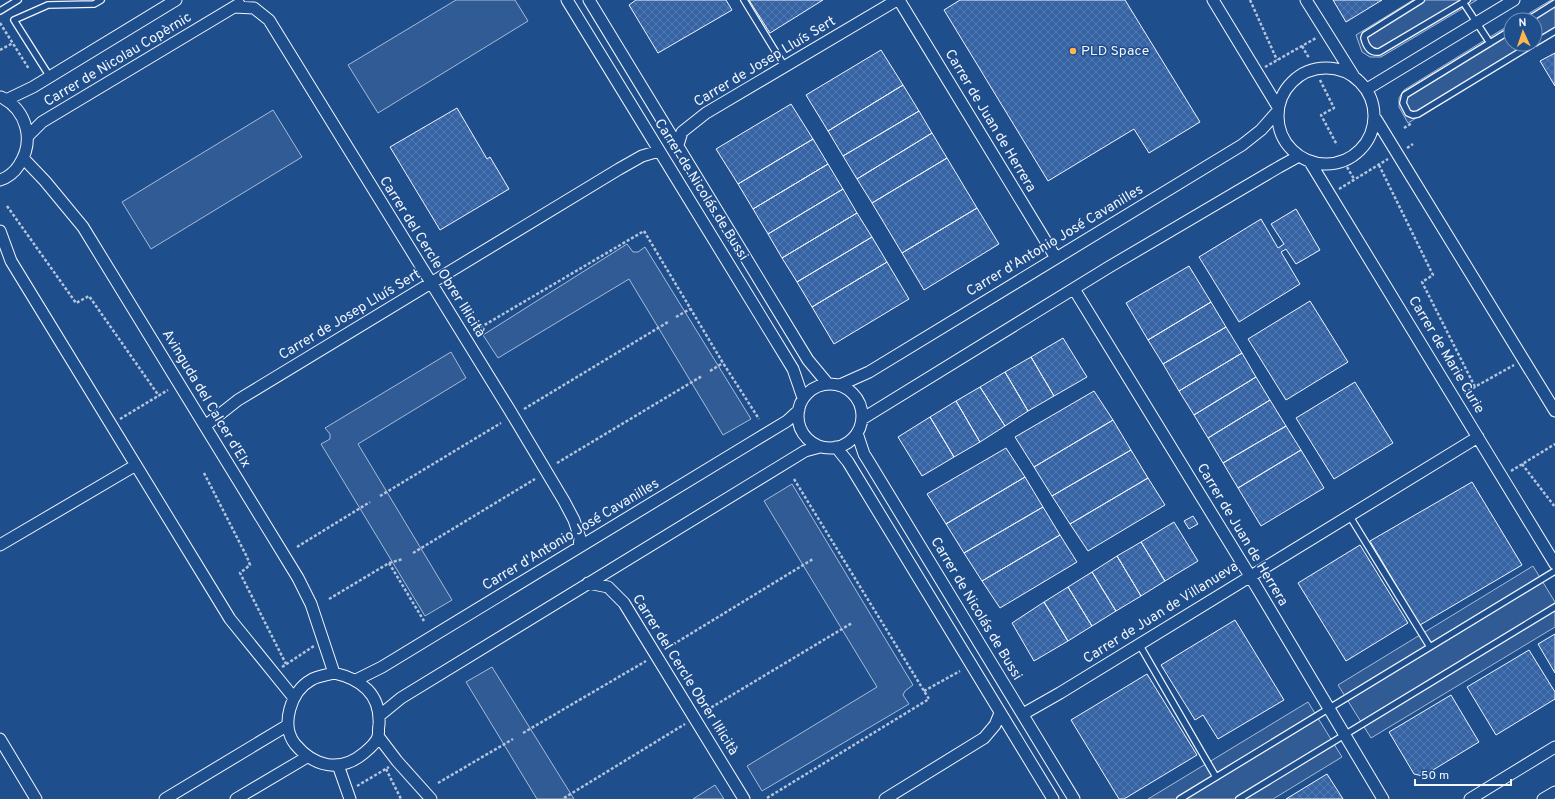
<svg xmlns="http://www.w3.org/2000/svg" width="1555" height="799" font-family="Overpass,sans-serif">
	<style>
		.built { fill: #305b95; stroke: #a8bbd7 }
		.building { fill: url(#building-cross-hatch); stroke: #f2f6ff }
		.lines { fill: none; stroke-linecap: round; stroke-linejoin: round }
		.lane-casing { stroke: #f2f6ff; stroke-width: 8 }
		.street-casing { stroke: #f2f6ff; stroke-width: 13 }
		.path { stroke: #b3c4dc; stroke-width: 2.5; stroke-dasharray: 3 2; stroke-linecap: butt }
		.lane { stroke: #1f4e8c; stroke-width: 5.5 }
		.street { stroke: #1f4e8c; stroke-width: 11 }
		.poi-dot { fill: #ffb74d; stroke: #1f4e8c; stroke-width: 1.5 }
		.labels { text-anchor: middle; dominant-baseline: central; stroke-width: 3; stroke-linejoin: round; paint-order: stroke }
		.poi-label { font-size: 14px; fill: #f2f6ff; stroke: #1f4e8c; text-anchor: start }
		.street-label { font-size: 14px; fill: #f2f6ff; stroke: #1f4e8c }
	</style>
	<defs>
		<pattern id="building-cross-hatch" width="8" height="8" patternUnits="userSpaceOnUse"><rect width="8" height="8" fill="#3563a3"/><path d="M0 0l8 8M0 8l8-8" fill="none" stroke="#537ab1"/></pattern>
	</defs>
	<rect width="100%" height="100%" fill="#1f4e8c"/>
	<path class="built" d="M456 0H515L528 21 378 113 348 65Z
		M1413 0H1477L1381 57H1370L1362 52 1356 35Z
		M1551 0H1555V34L1408 123 1399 107V98L1404 90 1511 24V44H1535V20H1518Z
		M273 110 302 157 151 249 122 202Z
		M627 244 633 252H638L645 247 751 419 723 435 629 279 498 358 483 335Z
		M451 352 466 378 358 444 452 600 425 616 321 444 330 439V434L325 428Z
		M792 484 913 685 905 691 903 695 909 704 762 791 747 766 877 687 764 501Z
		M1533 566 1555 602V627L1371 738 1338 685Z
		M492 667 574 799H537L466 682Z
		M1308 702 1342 757 1273 799H1148Z
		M715 785 724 799H693Z"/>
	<path class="building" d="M636 0H726L732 10 658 53 629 5Z
		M749 0H823L770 33Z
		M960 0H1125L1200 122 1149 153 1134 129 1048 181 944 10Z
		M1333 0H1382L1346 22Z
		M881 50 903 85 828 131 806 95Z
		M1555 53V86L1540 61Z
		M903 85 919 111 843 156 828 131Z
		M791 104 813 139 738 184 716 149Z
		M457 108 487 159 490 157 509 189 440 230 390 147Z
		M919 111 932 133 857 179 843 156Z
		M932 133 947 158 872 203 857 179Z
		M813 139 828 164 753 209 738 184Z
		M947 158 977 208 902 253 872 203Z
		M828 164 843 189 768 234 753 209Z
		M843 189 857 213 782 258 768 234Z
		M977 208 999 244 924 290 902 253Z
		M1296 209 1320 250 1296 264 1286 249 1281 252 1300 284 1239 322 1199 257 1261 219 1278 248 1284 244 1271 224Z
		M857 213 872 237 797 282 782 258Z
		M872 237 887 262 812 307 797 282Z
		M887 262 909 299 834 344 812 307Z
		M1189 266 1211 302 1148 340 1126 303Z
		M1310 301 1348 362 1286 400 1248 339Z
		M1211 302 1226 327 1163 364 1148 340Z
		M1226 327 1242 353 1179 391 1163 364Z
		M1063 338 1087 377 1054 396 1031 357Z
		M1242 353 1256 377 1194 415 1179 391Z
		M1031 357 1054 396 1028 411 1005 372Z
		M1005 372 1028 411 1005 426 980 387Z
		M1256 377 1270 400 1208 438 1194 415Z
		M1355 382 1393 443 1334 479 1296 418Z
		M980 387 1005 426 980 442 956 401Z
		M1094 391 1113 420 1034 467 1015 437Z
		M1270 400 1286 426 1223 463 1208 438Z
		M956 401 980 442 954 457 930 417Z
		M930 417 954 457 922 476 898 437Z
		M1113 420 1131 450 1052 496 1034 467Z
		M1286 426 1301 450 1238 488 1223 463Z
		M1006 448 1025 477 946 524 927 494Z
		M1131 450 1148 478 1070 524 1052 496Z
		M1301 450 1324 488 1261 526 1238 488Z
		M1025 477 1043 507 964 553 946 524Z
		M1148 478 1165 505 1088 551 1070 524Z
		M1472 482 1522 565 1420 625 1370 541Z
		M1043 507 1060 535 982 581 964 553Z
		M1193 516 1198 524 1189 529 1184 521Z
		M1174 522 1198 561 1165 581 1141 542Z
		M1060 535 1077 562 1000 608 982 581Z
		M1141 542 1165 581 1141 596 1117 556Z
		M1360 545 1408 623 1346 661 1298 583Z
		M1117 556 1141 596 1116 611 1092 572Z
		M1092 572 1116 611 1092 626 1068 587Z
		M1068 587 1092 626 1068 641 1044 602Z
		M1044 602 1068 641 1034 661 1012 623Z
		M1235 620 1284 700 1218 739 1203 715 1195 720 1161 665Z
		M1555 634V673L1538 644Z
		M1529 650 1555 692V699L1496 735 1467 687Z
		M1147 674 1197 755 1124 799H1119L1071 720Z
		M1451 695 1479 742 1423 776 1414 774 1389 732Z
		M1327 774 1343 799H1286Z"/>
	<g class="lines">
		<g class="lane-casing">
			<path id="lane" d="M744 0 785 67
				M1421 0 1365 35 1364 38C1366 46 1370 53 1379 52L1467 0
				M1463 2 1490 43
				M0 11 18 0
				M1528 20 1555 3
				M1511 30 1405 95 1403 103 1408 113 1413 115 1418 114 1533 44
				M1535 43 1555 31
				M50 77 14 20 48 5 94 4 101 0
				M1349 515 1430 647
				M1139 644 1216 777
				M1180 799 1555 571
				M1239 799 1555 607"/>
		</g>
		<g class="street-casing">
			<path id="street" d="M567 0 793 369 803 398
				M589 0 808 360 828 384
				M899 0 1056 258
				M1213 0 1278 107
				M1306 0 1353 75
				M234 7 254 8 269 20 509 409 564 501 574 520 580 538 579 547
				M1278 116a48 48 0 1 1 96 0a48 48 0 1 1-96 0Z
				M1367 89 1514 0
				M6 100 33 87 176 0
				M1376 119 1555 411
				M28 136 42 122 239 4
				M678 145 682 132 706 113 897 0
				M24 159 45 181 83 227 298 578 311 604 334 673
				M1310 162 1555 564
				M0 180C7 178 15 172 19 165 35 141 27 110 1 97
				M0 231 11 261 230 619 294 698
				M1074 289 1250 576 1383 799
				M798 416a32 32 0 1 1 64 0a32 32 0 1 1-64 0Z
				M840 385 869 372 1242 145 1261 130 1277 112
				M862 419 1109 267 1279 167 1299 156
				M205 426 238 400 619 169 642 156 659 151
				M857 433 864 454 869 462 1074 799
				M836 447 848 462 1053 799
				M0 545 136 465
				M588 583 608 587 624 603 744 799
				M334 673C361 679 381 694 379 725 378 728 379 734 378 737 376 742 369 749 364 753 340 773 314 767 295 744 280 725 291 691 311 680 317 676 327 675 334 673Z
				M356 680 382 667 749 444 787 421 799 410
				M1023 714 1060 693 1478 437
				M379 716 401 698 805 451 820 447
				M378 736 397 761 431 799
				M0 739 36 799
				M338 765 350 799
				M165 799 288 725
				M236 799 307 757
				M885 799 984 738 995 725 1000 713
				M1470 799 1555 747
				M1543 799 1555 792"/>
		</g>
		<path class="path" d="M1250 0 1277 60
			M0 23 29 69
			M1302 46 1309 58
			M0 50 13 43
			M1265 67 1316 38
			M1320 80 1334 108 1321 115 1337 145
			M1404 128 1412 123
			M1407 148 1413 144
			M1379 165 1433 275 1422 282 1475 387
			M1347 167 1354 179
			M1339 189 1388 159
			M7 206 76 303 89 296 159 396
			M676 317 690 309
			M476 330 644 231 723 363 759 419
			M710 371 723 363
			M1464 393 1514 365
			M524 409 668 322
			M120 419 168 390
			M557 463 702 376
			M1522 464 1555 507
			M1511 471 1555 444
			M204 473 247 557 250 565 240 573 286 664
			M380 496 501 423
			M297 547 370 502
			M413 553 535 479
			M389 563 424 621
			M329 599 389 563 403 559
			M669 647 813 559
			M282 667 314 646
			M924 691 960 671
			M707 710 852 623
			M523 733 646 661
			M386 769 401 799
			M438 783 513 739
			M357 786 389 767
			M564 798 685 724
			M767 798 929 699 794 479"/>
		<use href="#lane" class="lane"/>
		<use href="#street" class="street"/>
	</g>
	<circle class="poi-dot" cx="1073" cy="51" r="4"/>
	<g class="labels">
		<g class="poi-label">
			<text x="1081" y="51">PLD Space</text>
		</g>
		<g class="street-label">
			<text transform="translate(118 60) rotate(-31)">Carrer de Nicolau Copèrnic</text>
			<text transform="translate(765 62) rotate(-31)">Carrer de Josep Lluís Sert</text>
			<text transform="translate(990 121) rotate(59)">Carrer de Juan de Herrera</text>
			<text transform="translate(701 190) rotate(58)">Carrer de Nicolás de Bussi</text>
			<text transform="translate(1055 241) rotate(-31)">Carrer d'Antonio José Cavanilles</text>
			<text transform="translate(432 257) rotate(58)">Carrer del Cercle Obrer Il·licità</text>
			<text transform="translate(350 315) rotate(-31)">Carrer de Josep Lluís Sert</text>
			<text transform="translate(1446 355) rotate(59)">Carrer de Marie Curie</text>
			<text transform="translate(206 399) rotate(59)">Avinguda del Calcer d'Elx</text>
			<text transform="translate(571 535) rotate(-31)">Carrer d'Antonio José Cavanilles</text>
			<text transform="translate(1242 535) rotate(59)">Carrer de Juan de Herrera</text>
			<text transform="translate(976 609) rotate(59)">Carrer de Nicolás de Bussi</text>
			<text transform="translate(1161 613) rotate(-32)">Carrer de Juan de Villanueva</text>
			<text transform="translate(685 675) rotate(58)">Carrer del Cercle Obrer Il·licità</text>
		</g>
	</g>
	<g transform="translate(1523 32) rotate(357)"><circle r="19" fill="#1f4e8c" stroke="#7391ba"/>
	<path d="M0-3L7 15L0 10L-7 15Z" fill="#ffb74d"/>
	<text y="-6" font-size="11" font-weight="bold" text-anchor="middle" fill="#f2f6ff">N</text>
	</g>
	<path d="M1415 779v6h96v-6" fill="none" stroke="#f2f6ff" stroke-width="2"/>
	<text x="1421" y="779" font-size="12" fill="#f2f6ff" stroke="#1f4e8c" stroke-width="3" paint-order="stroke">50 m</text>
</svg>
